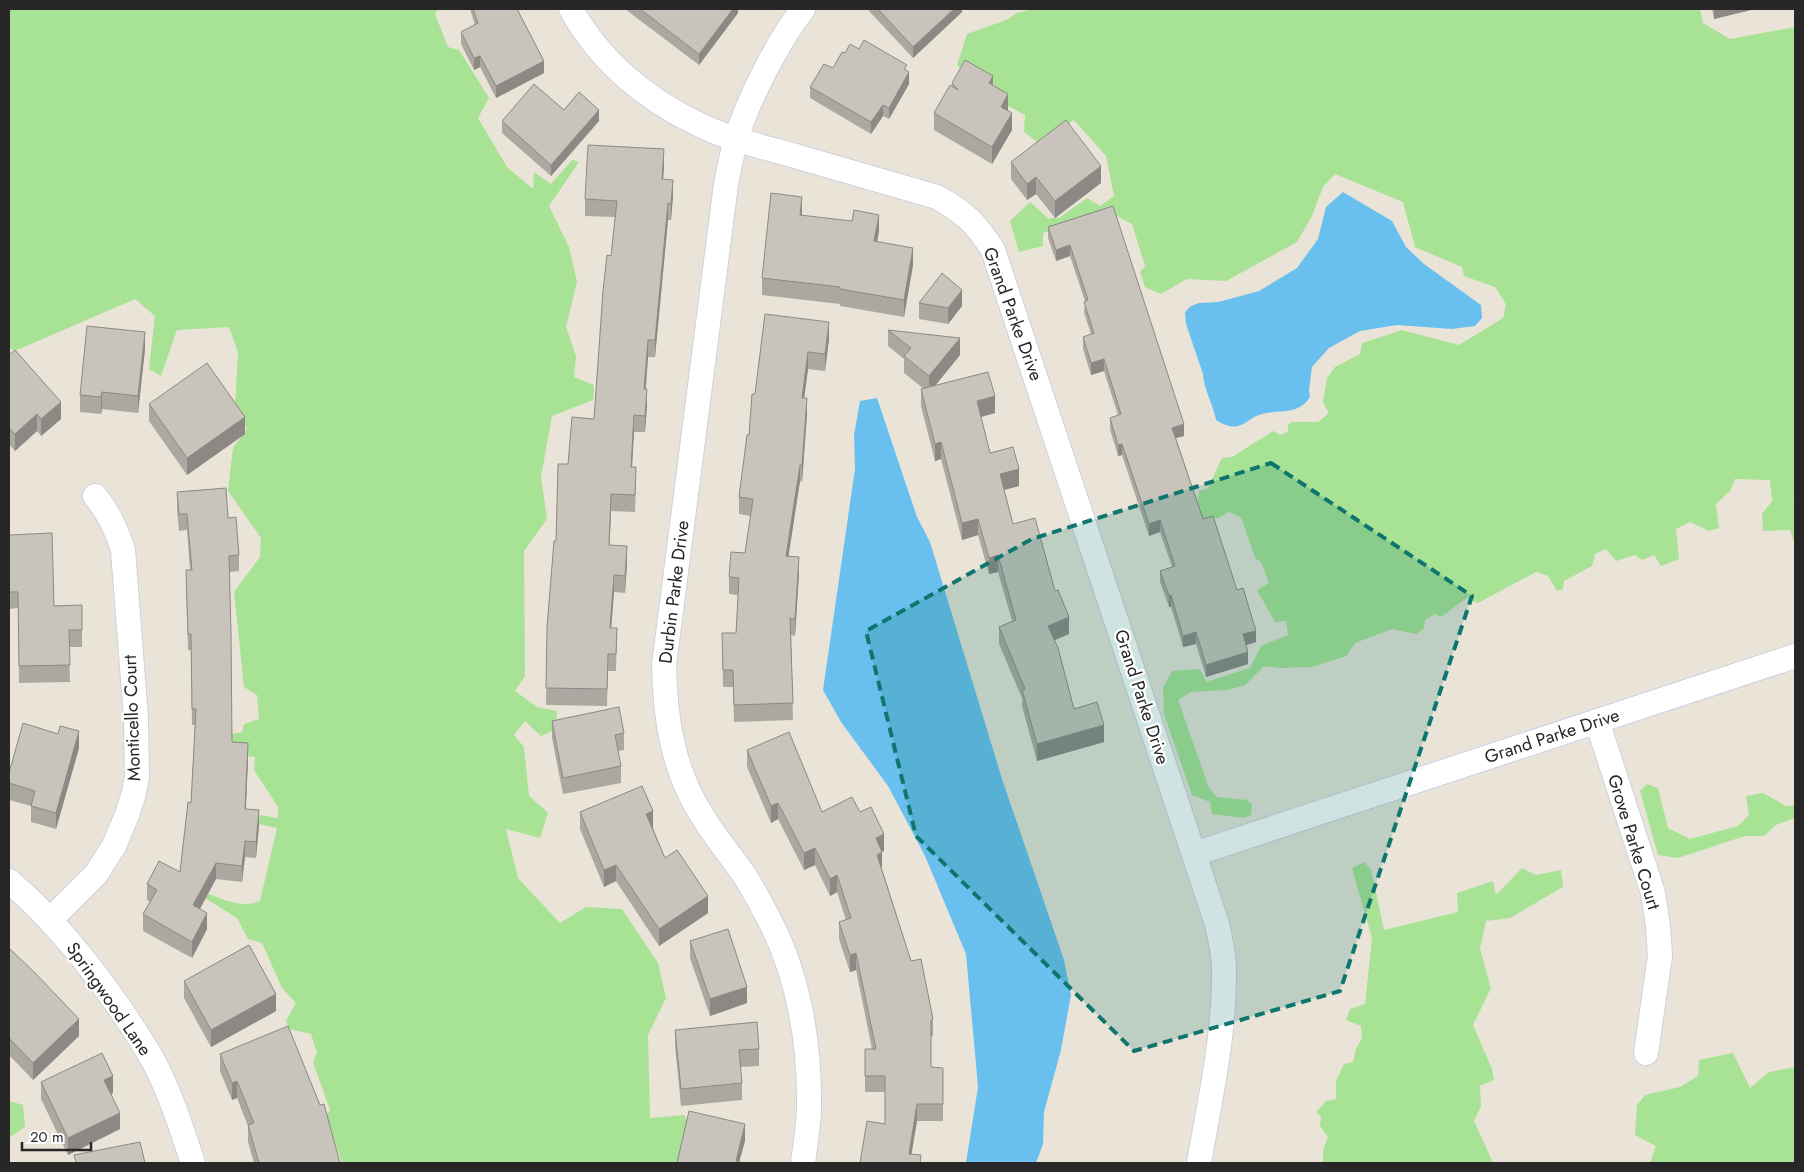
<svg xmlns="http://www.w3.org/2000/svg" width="1804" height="1172" font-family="Jost,sans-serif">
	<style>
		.green { fill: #a8e294 }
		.water { fill: #69c0ee }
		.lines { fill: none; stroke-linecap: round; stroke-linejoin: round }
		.minor-casing { stroke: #ced0e1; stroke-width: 26 }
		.minor { stroke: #fff; stroke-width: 24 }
		.wall { fill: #aca8a1 }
		.shaded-wall { fill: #8c8883 }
		.building { fill: #c8c3bb; stroke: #8c8883 }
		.marked { fill: #0f766e; fill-opacity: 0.2; stroke: #0f766e; stroke-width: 4; stroke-dasharray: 10 6; stroke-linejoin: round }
		.labels { text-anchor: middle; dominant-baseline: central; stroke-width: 4.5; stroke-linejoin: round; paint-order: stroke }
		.street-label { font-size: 18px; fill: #272727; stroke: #fff }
	</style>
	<rect width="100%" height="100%" fill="#eae4d8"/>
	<path class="green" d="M9 9H438L435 14 448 47 459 50 489 98 478 118 507 167 533 189 534 172 551 184 572 160 579 162 549 206 569 247 577 282 566 327 576 356 574 377 594 385 593 400 552 416 541 477 547 519 524 551 525 676 515 691 537 707 557 711 556 729 541 736 525 721 514 735 524 747 529 796 548 813 540 838 506 829 518 878 560 923 586 907 622 909 658 963 666 998 648 1035 650 1118 684 1115 692 1128 677 1163H342L334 1140 326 1138 323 1122 330 1110 313 1062 317 1053 311 1034 289 1029 286 1021 296 1003 282 988 262 943 248 939 237 918 205 898 206 893C223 899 243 909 260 901L277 828 204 812 210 807 278 818V807L254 770 255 757 240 755 227 735 242 732 244 724 259 719 257 695 244 687 234 592 260 557 261 538 228 491 233 448 247 429 235 408 238 352 229 327 177 330 161 376 149 369 155 316 135 299 15 351 9 348Z
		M1033 9H1700L1703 23 1730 39 1795 27V497L1793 498 1795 503V545L1790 530 1763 531 1762 514 1772 501 1770 480 1735 479 1730 491 1716 504 1719 528 1709 531 1690 522 1676 529 1679 559 1661 566 1654 555 1642 560 1635 555 1616 561 1606 549 1595 554 1592 566 1564 581 1563 589 1557 591 1548 576 1536 572 1478 603 1473 601 1468 597 1441 617 1435 614 1425 620 1424 629 1416 634 1392 629 1355 643 1346 656 1312 667 1280 668 1264 666 1245 685 1228 690 1191 692 1178 700 1209 788 1217 797 1247 800 1252 804 1251 815 1244 818 1212 814 1210 802 1192 795 1164 714 1163 688 1172 671 1200 669 1206 682 1250 668 1261 646 1288 635 1286 621 1275 622 1257 590 1269 583 1261 562 1255 558 1241 517 1229 512 1218 518 1201 519 1197 505 1199 491 1208 488 1222 458 1232 457 1273 431 1281 435 1288 431V425L1292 422H1318L1329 413 1323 402 1327 378 1335 367 1360 354 1362 343 1402 330 1459 345 1503 318 1506 304 1495 287 1464 276 1462 267 1415 247 1403 202 1335 174 1323 187 1312 216 1297 242 1226 281 1187 279 1161 294 1145 287 1140 272 1145 266 1132 224 1113 214 1043 233V246L1019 252 1010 221 1030 202 1049 219 1056 217 1059 218 1087 198 1100 206 1114 196 1106 156 1074 120 1041 145 1024 132 1025 115 997 100 994 84 989 78 969 77 957 65 967 34 1006 20 1017 13Z
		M1647 784 1658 788 1668 828 1690 839 1738 826 1749 815 1746 796 1763 793 1786 806 1795 805V818L1776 825 1764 836H1745L1678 858 1658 855 1640 791Z
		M1364 862 1371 869 1384 930 1458 912 1457 893 1493 881 1496 895 1522 868 1536 875 1561 870 1563 887 1510 918 1486 921 1480 949 1491 988 1473 1025 1492 1069 1494 1080 1480 1086 1481 1106 1474 1121 1493 1163H1323V1150L1328 1137 1320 1126 1321 1116 1316 1112 1326 1101 1336 1099V1081L1344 1064 1353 1062 1356 1049 1362 1038 1361 1026 1346 1020 1350 1009 1365 1004 1372 938 1352 868Z
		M1733 1053 1750 1088 1769 1072 1795 1067V1163H1650L1656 1146 1635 1135 1637 1105 1645 1095 1680 1087 1698 1076 1699 1060Z
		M9 1101 23 1105 25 1127 9 1138Z"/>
	<path class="water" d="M1343 192 1392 221 1406 247 1424 264 1481 305 1482 318 1475 326 1452 329 1397 325 1360 331 1329 348 1312 367 1309 390 1310 397C1297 417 1278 408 1259 415 1252 417 1246 424 1238 426 1230 428 1223 424 1216 420 1213 404 1204 390 1203 374L1186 324 1185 312 1191 306 1199 303 1218 302 1259 291 1297 268 1318 239 1326 207Z
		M877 398 917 517 930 542 1002 779 1064 960 1071 995 1061 1050 1044 1112 1043 1144 1036 1163H966L978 1087 966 954 925 856 888 786 841 722 823 690 855 469 854 435 860 401Z"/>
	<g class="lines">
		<g class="minor-casing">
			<path id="minor" d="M571 9C599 60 645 99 698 124 730 140 768 148 802 158 847 171 892 184 937 197 965 213 976 223 993 250L1217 924C1220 938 1224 954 1224 969 1225 1034 1210 1099 1199 1163
				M803 9C778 41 748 100 736 139 732 154 729 169 726 184L664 665C665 719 673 771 703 817 716 838 731 856 745 876 754 891 763 907 771 923 799 978 810 1045 809 1107 809 1125 805 1145 803 1163
				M1597 721 1653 893 1658 926 1660 956 1646 1053
				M1194 854 1795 656
				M9 881C50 916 83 956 114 1000 128 1020 143 1042 155 1064 171 1095 182 1130 193 1163
				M50 920 96 874 114 846 127 815 134 793 137 777 136 718 123 550C116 529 109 513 95 496"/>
		</g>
		<use href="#minor" class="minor"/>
	</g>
	<path class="wall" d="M470 9H517L544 73 496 98 480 67 474 70 461 44V32L475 25Z
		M625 9H738V13L699 65Z
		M869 9H962V12L913 58 869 11Z
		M1712 9H1755L1714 19Z
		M859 49 907 71 909 84 889 119 883 116 871 134 810 98V87L833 68 845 53Z
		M952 83 993 85 1008 111 1012 130 992 164 934 130V113L952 86Z
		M502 121H599L551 176 502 133Z
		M1011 162 1101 183 1055 218 1036 194 1027 200 1011 179Z
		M664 166 663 179 673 196 671 220H668L655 357H648L646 389 647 406 645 432H634L632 467 636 484 635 512 611 511 609 545 627 563 625 593 614 592 611 628H617L616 671H608L607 706 546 705 547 627 556 541 568 464 594 419 615 217 585 216V199Z
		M1113 206 1184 436 1176 438 1203 519 1237 590 1256 642 1246 645 1248 664 1206 677 1196 644 1183 647 1171 607H1169L1160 582V571L1172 567 1160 532 1149 536 1122 455 1118 456 1110 429V418L1118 415 1104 371 1091 375 1083 349V337L1091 334 1084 313 1085 301 1070 256 1056 261 1048 238V227Z
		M802 215 879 231 877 242 913 265 904 317 840 306V304L762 295V278Z
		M919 303 962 306 948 324 919 319Z
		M765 314 829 339 825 371 808 369 804 398 807 415 802 482 800 481 788 556 799 574 795 636 791 635 793 720 734 722 733 687H723L722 633H736L738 595 729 594V577L745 553 751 516 739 514V497L755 394Z
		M888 330 960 355 935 386 995 413 981 417 990 453 1019 486 1004 490 1013 524 1055 591 1069 634 1054 640 1074 709 1104 742 1037 761 1022 706V698L999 644V627L1012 621 998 572 989 574 978 535 962 540 941 459 935 461 921 406V389H924L904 373V359L888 346Z
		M145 349 138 413 102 409 101 414 80 412V395Z
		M9 355 61 419 41 436 37 431 15 451 9 444Z
		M149 404 245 434 187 475 149 421Z
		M177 492 228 518 239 555V571L229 572 232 742 248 759 246 809 259 826 256 858 245 857 242 882 216 879 200 909 207 929 192 958 143 931V914L150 902 147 900V884L180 872 191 803 195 725H192L191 650H188L186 586V570H190L187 530 179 531 177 509Z
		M9 535 54 606 82 605V647H69L70 682 19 683 18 608 9 609Z
		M552 721 624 733V750L618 751 621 766V783L563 794 552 738Z
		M79 748 56 829 31 822V806L9 800V773Z
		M747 750 822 812H860L884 851 882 852V869L911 961 933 1019V1036L931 1037V1067L943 1068V1121H917L911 1154 921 1163H860L885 1124V1092H865V1049H872L856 970 850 972 839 939V922L846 920 837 892 830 896 815 865 804 870 778 819 771 823 747 767Z
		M580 812 653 828 665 858 708 913 659 946 616 881 604 887 580 829Z
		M690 941 747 1003 710 1016 690 958Z
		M9 948 79 1036 33 1080 9 1055Z
		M184 981 276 1011 211 1047 184 998Z
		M675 1030 759 1049V1066L740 1067 742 1083V1100L681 1106 675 1046Z
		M220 1054 340 1163H254L248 1142V1126L237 1098 232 1100 220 1071Z
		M41 1082 113 1093 111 1094 120 1129 68 1155 41 1099Z"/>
	<path class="shaded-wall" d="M733 9H738V13L699 65V54Z
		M954 9H962V12L913 58V47Z
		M1714 9H1755L1714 19Z
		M480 56V67L474 70V58Z
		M544 61V73L496 98V86Z
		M909 72V84L889 119V108Z
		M993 76V93L989 83Z
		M1008 94V111L1001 124V107Z
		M883 105V116L871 134V122Z
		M599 110V121L551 176V165Z
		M1012 113V130L992 164V147Z
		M664 149V166L662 196V179Z
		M1101 166V183L1055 218V201Z
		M1036 177V194L1027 200V184Z
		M673 180V196L671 220V204Z
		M802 197V214L800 231V215Z
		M668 203V220L655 357V340Z
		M879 215V231L874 258V241Z
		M1070 245V256L1056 261V250Z
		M913 248V265L904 317V300Z
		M962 290V306L948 324V308Z
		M829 322V339L825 371V354Z
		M145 332V349L138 413V396Z
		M960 338V355L929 393V376Z
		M648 340V357L644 405V389Z
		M808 352V369L802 415V398Z
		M1104 359V371L1091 375V363Z
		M647 389V406L645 432V416Z
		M102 392V409L101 414V397Z
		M995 396V413L977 418V401Z
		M807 398V415L802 482V465Z
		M61 402V419L41 436V419Z
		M37 414V431L15 451V434Z
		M634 415V432L631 484V467Z
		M245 417V434L187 475V458Z
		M1184 424V436L1172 439V428Z
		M941 442V459L935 461V444Z
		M1122 444V455L1118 456V445Z
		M800 465V481L786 573V556Z
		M1019 469V486L1000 491V474Z
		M611 494V511L609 561V545Z
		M978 519V535L962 540V523Z
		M1160 520V532L1149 536V524Z
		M627 546V563L625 593V576Z
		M998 555V572L989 574V558Z
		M799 557V574L795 636V619Z
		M614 575V592L610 644V628Z
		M1171 595V607H1169V596Z
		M1069 617V634L1048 643V626Z
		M1256 631V642L1243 646V634Z
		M1196 632V644L1183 647V636Z
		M1248 652V664L1206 677V665Z
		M1104 725V742L1037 761V744Z
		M79 731V748L56 829V813Z
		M248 743V759L245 825V809Z
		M778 803V819L771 823V806Z
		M259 810V826L256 858V842Z
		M653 811V828L646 831V814Z
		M884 834V851L876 855V838Z
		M245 841V857L242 882V866Z
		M815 848V865L804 870V853Z
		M882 852V869L877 855Z
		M216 863V879L193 921V905Z
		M616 865V881L604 887V870Z
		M837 875V892L830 896V879Z
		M708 896V913L659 946V929Z
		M207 913V929L192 958V942Z
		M856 953V970L850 972V955Z
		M747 987V1003L710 1016V999Z
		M276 994V1011L211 1047V1030Z
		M79 1019V1036L33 1080V1063Z
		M113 1076V1093L104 1097V1080Z
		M237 1081V1098L232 1100V1083Z
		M917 1104V1121L910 1163 909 1154Z
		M120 1113V1129L68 1155V1138Z
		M745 1124V1141L739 1163 736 1161Z"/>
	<path class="building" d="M473 9H517L544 61 496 86 480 56 474 58 461 32 478 23Z
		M640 9H733L699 54Z
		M878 9H954L913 47Z
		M864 40 907 65 904 69 909 72 889 108 883 105 871 122 810 87 824 64 833 68 842 52 845 53 850 44 859 49Z
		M965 60 993 76 989 83 1008 94 1001 107 1012 113 992 147 934 113 950 85 958 90 952 83Z
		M534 84 564 110 579 92 599 110 551 165 502 121Z
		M1066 120 1101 166 1055 201 1036 177 1027 184 1011 162Z
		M588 145 664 149 662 179 673 180 671 204 668 203 655 340H648L644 389H647L645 416 634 415 631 467H636L635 495 611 494 609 545 627 546 625 576 614 575 610 628H617L616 654H608L607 689 546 688 547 627 554 541H556L558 464H568L572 417 594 419 603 291 607 255 611 256 617 201 585 199Z
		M771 193 802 197 800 215 852 221 854 210 879 215 874 241 913 248 904 300 840 289V287L762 278Z
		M1113 206 1184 424 1172 428 1203 519 1213 516 1237 590 1243 588 1256 631 1243 634 1248 652 1206 665 1196 632 1183 636 1171 595 1169 596 1160 571 1175 566 1160 520 1149 524 1122 444 1118 445 1110 418 1121 414 1104 359 1091 363 1083 337 1094 333 1084 302 1088 300 1070 245 1056 250 1048 227Z
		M942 273 962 290 948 308 919 303Z
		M765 314 829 322 825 354 808 352 802 398H807L802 465H800L786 556 799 557 795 619 790 618 793 703 734 705 733 670H723L722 633H736L739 578 729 577 731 552 745 553 753 499 739 497 747 435H749L752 394H755Z
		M87 326 145 332 138 396 102 392 101 397 80 395Z
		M888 330 960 338 929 376 904 356 911 348Z
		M15 350 61 402 41 419 37 414 15 434 9 428V355Z
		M207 363 245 417 187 458 149 404Z
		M988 372 995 396 977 401 990 453 1013 447 1019 469 1000 474 1013 524 1035 518 1055 591 1058 590 1069 617 1048 626 1058 648 1074 709 1097 702 1104 725 1037 744 1022 690 1025 689 999 627 1016 620 998 555 989 558 978 519 962 523 941 442 935 444 921 389Z
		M226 488 228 518 236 517 239 555 229 556 231 633 232 742 248 743 245 809 259 810 256 842 245 841 242 866 216 863 193 905 207 913 192 942 143 914 157 890 147 884 159 861 180 872 188 802 191 803 196 709H192L191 634H188L186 570H192L187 514H179L177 492Z
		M52 533 54 606 82 605V630H69L70 665 19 666 18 592H9V535Z
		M619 707 624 733 615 735 621 766 563 778 552 721Z
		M23 723 58 734 60 726 79 731 56 813 31 806 35 791 9 783V773Z
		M789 732 822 812 852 797 860 812 871 807 884 834 876 838 882 852 877 855 911 961 921 959 933 1019 931 1020V1067L943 1068V1104H917L909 1154 921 1155 920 1163H860L867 1121 885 1124V1076H865V1049H876L856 953 850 955 839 922 851 918 837 875 830 879 815 848 804 853 778 803 771 806 747 750Z
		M642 786 653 811 646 814 665 858 677 850 708 896 659 929 616 865 604 870 580 812Z
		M728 929 747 987 710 999 690 941Z
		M249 945 276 994 211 1030 184 981Z
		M9 948 35 973 79 1019 33 1063 9 1038Z
		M757 1022 759 1049 739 1050 742 1083 681 1089 675 1030Z
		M288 1026 320 1105 324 1104 340 1163H259L248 1125 254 1123 237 1081 232 1083 220 1054Z
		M102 1053 113 1076 104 1080 120 1113 68 1138 41 1082Z
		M689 1111 745 1124 736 1161 744 1163H677Z
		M140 1142 145 1163H76L74 1155Z"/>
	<path class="marked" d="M1271 463 1472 596 1340 991 1134 1051 916 836 866 631 1032 539Z"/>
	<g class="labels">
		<g class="street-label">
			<text transform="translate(1013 314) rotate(70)">Grand Parke Drive</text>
			<text transform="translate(674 592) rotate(-83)">Durbin Parke Drive</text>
			<text transform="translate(1142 697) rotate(72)">Grand Parke Drive</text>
			<text transform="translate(132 718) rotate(-92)">Monticello Court</text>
			<text transform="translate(1552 736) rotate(-18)">Grand Parke Drive</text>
			<text transform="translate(1634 842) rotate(73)">Grove Parke Court</text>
			<text transform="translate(109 999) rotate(55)">Springwood Lane</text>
		</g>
	</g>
	<rect width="1804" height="1172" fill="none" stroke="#272727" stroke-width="20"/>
	<path d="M22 1142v8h69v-8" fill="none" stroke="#272727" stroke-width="2.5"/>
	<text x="30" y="1142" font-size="15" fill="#272727" stroke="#ffffff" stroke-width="4" paint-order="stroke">20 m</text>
</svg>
